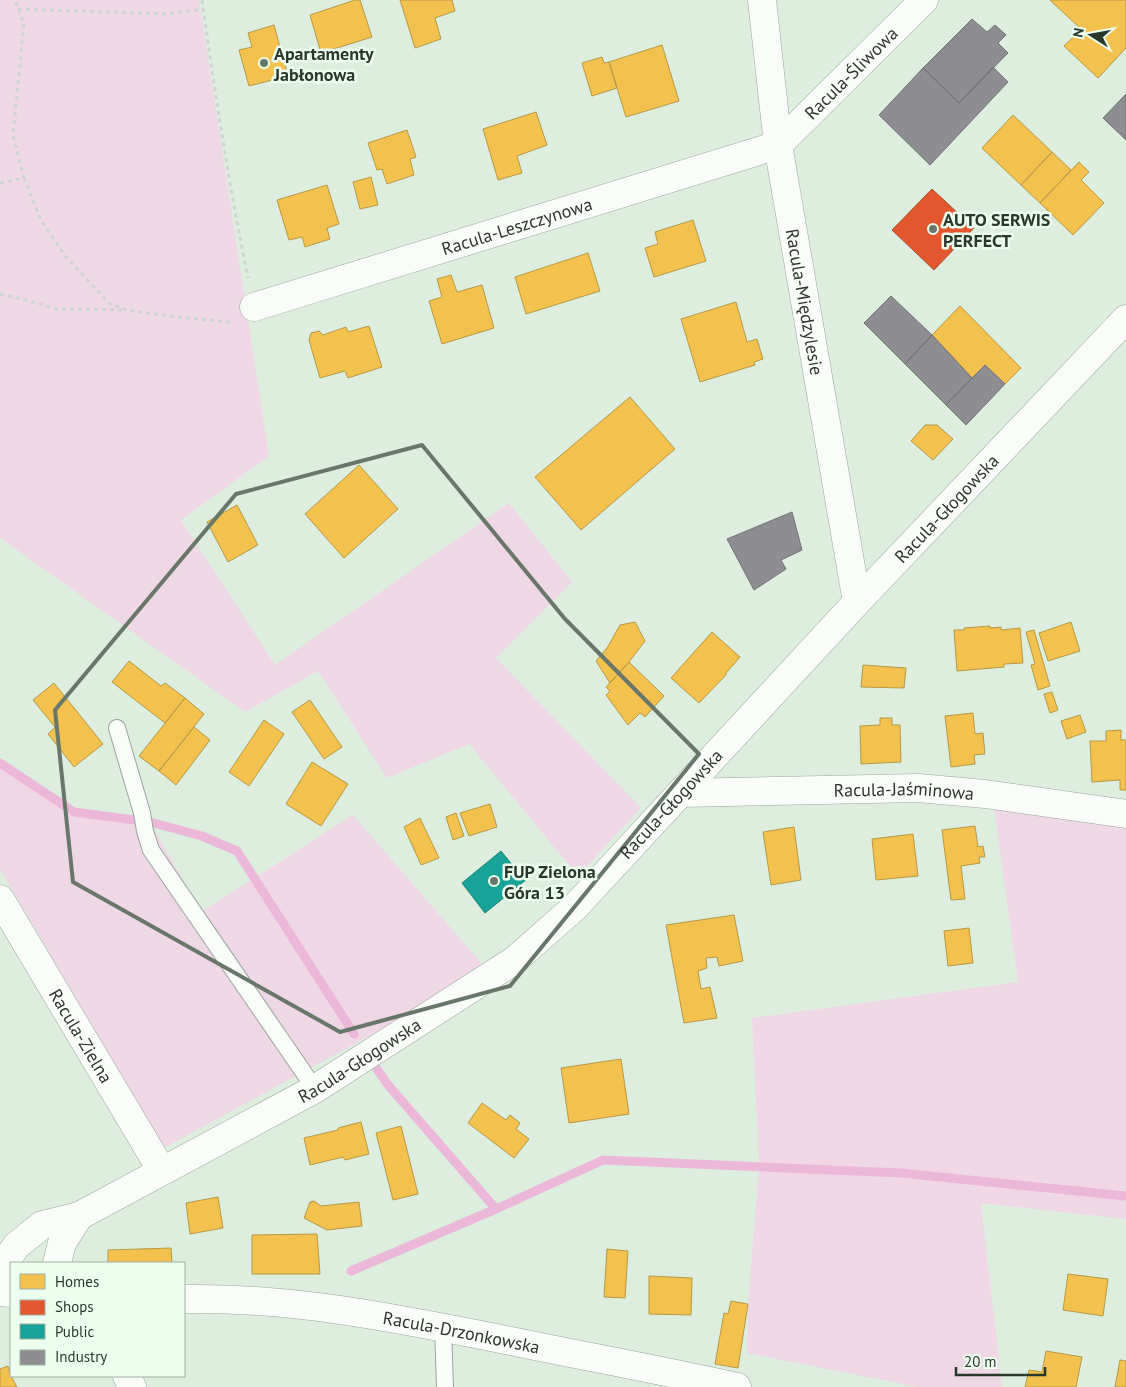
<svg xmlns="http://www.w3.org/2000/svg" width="1126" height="1387" font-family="'PT Sans',sans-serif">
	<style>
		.green { fill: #f0d7e6 }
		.homes { fill: #f2c14e; stroke: #b69844 }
		.shops { fill: #e4572e; stroke: #ac4d2d }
		.public { fill: #17a398; stroke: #1d8378 }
		.industry { fill: #8d8d92; stroke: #707373 }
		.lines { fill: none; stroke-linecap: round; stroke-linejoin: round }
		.stream { stroke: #ecb8da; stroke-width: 9 }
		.service-casing { stroke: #98a599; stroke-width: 18 }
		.minor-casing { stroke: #98a599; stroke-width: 29 }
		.tertiary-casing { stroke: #98a599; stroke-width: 29 }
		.path { stroke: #d0d4d1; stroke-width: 3; stroke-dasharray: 4 4; stroke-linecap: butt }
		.service { stroke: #fafcfa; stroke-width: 16 }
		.minor { stroke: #fafcfa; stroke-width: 28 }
		.tertiary { stroke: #fafcfa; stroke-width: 28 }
		.marked { fill: none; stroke: #69776b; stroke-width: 4; stroke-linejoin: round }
		.poi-dot { fill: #69776b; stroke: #ecffee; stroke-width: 2 }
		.labels { text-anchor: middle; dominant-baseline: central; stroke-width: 5; stroke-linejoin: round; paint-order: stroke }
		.poi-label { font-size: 18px; font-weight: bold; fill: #2b372c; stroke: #ecffee; text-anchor: start }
		.street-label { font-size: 18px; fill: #2b372c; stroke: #ecffee }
	</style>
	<rect width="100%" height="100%" fill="#ddeedf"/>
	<path class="green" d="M0 0H199L269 456 181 520 275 665 509 503 572 582 496 658 641 808 578 876 469 744 387 778 318 671 245 712 0 538Z
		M0 763 74 812 150 822 201 912 353 815 482 964 404 1017 164 1148 0 869Z
		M993 801 1126 816V1219L981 1203 1002 1387H918L747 1353 748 1304 759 1166 752 1018 1018 982Z"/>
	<path class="homes" d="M355 0H360L372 37 321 53 310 15Z
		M400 0H452L455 11 435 18 441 39 415 48Z
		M1050 0H1126V48L1098 78 1064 46 1081 29Z
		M274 25 288 76 249 86 239 50 252 47 248 33Z
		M662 45 679 101 626 117 609 62Z
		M602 57 604 63 609 62 617 88 592 96 582 63Z
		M536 112 547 145 517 156 522 173 498 180 483 129Z
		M1013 115 1052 152 1021 185 982 148Z
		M407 130 416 157 410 159 414 175 387 184 382 169 377 170 368 143Z
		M1052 152 1071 170 1040 203 1021 185Z
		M1079 162 1089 172 1081 180 1104 203 1073 235 1040 203Z
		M371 177 378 205 360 209 353 182Z
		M327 185 339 224 327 228 330 239 305 247 302 237 289 240 277 200Z
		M693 220 706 261 654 277 645 248 658 244 655 232Z
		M588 253 600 291 526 314 515 277Z
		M451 275 457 292 482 285 494 328 442 344 429 301 442 297 437 279Z
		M736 302 747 342 757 339 763 359 754 362 755 365 700 382 681 319Z
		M960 306 1021 368 1005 384 985 365 972 378 932 335Z
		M369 326 382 367 348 378 345 371 320 378 309 340 311 333 319 331 323 335 346 327 348 332Z
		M630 397 675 449 581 530 535 477Z
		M925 425H937L953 439 933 460 911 441Z
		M359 465 398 509 344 558 305 514Z
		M237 505 258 545 228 562 207 522Z
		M635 622 645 641 629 662 610 683 596 661 607 648 620 625Z
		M1071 622 1080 651 1048 661 1039 633Z
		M990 626V628L1001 627V630L1020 628 1023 663 1004 664V667L957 671 954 630H964V628Z
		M1034 630 1050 686 1038 690 1031 665 1035 664 1026 632Z
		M712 632 740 657 726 673V675L699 703 671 678Z
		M129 661 161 686 165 683 185 698 165 723 112 682Z
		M629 662 664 696 645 717 640 713 628 725 606 695 610 691 606 687Z
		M863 665 906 668 904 688 861 687Z
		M54 683 103 744 74 767 48 734 55 727 33 700Z
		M1052 692 1058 710 1050 713 1044 694Z
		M185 698 204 714 159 771 139 756Z
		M310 700 342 747 324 759 292 712Z
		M973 713 975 734 983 733 985 754 974 755 975 764 951 767 945 716Z
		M1080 715 1086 732 1067 739 1061 721Z
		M880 718H892V725H900L901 762 861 764 860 726 880 725Z
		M264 720 284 734 249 786 229 772Z
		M194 727 210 740 176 785 159 771Z
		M1121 730V740H1126V790H1120V780L1092 782 1090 741H1106V731Z
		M312 762 348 784 321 826 286 804Z
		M490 804 497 827 469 836 460 813Z
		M456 813 464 836 453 840 446 817Z
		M420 818 439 858 421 865 404 827Z
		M975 826 978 847 983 846 985 857H979L980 863 961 866 965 899 951 900 942 830Z
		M794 827 801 880 771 885 763 832Z
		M913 834 918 876 876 880 872 839Z
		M734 915 743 961 719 966 717 957 706 958 707 968 698 971 701 989 710 987 717 1018 684 1023 666 925Z
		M969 928 973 963 948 966 944 931Z
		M621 1059 629 1114 569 1123 561 1068Z
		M482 1103 506 1120 510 1115 520 1123 516 1129 529 1139 514 1158 468 1123Z
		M361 1122 369 1154 345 1160 343 1157 310 1165 304 1138 338 1130V1128Z
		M401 1126 418 1194 393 1200 376 1133Z
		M218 1197 223 1228 190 1234 186 1203Z
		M314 1201 321 1206 359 1202 362 1226 327 1230 304 1218 310 1202Z
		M317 1234 320 1274H252V1235Z
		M171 1248 172 1263H108V1250Z
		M607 1249 628 1251 625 1298 604 1297Z
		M1068 1274 1108 1279 1103 1316 1063 1310Z
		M649 1276 692 1278 691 1315 649 1314Z
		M731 1301 748 1304 738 1368 715 1364 724 1313 728 1314Z
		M1046 1351 1082 1357 1076 1387H1025L1029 1370 1042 1372Z
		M1120 1360 1126 1361V1387H1115Z
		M8 1366 11 1376 17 1387H0V1369Z"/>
	<path class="shops" d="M932 189 974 228 934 270 892 230Z"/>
	<path class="public" d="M501 851 518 872 520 870 527 879 485 913 462 883Z"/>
	<path class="industry" d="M972 19 987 32 995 25 1006 35 998 43 1008 53 959 103 923 68Z
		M993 67 1008 82 930 165 879 115 923 68 959 103Z
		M1126 94V140L1103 118Z
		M891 296 932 335 905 364 864 323Z
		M932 335 972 378 946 405 905 364Z
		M985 365 1005 384 966 425 946 405Z
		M792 512 802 550 781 560 786 569 754 590 727 539Z"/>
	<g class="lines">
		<path class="stream" d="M0 763 74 812 150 822 202 836 237 851 354 1034
			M377 1069 388 1085 496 1209
			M351 1271 496 1209 603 1160 901 1173 1126 1196"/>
		<g class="service-casing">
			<path id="service" d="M117 728 142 813 145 831 151 850 315 1089
				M443 1328 445 1387"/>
		</g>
		<g class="minor-casing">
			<g id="minor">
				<path id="s1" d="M762 0 778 145 857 602"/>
				<path id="s2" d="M254 307 778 145 924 0"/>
				<path id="s3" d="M682 793 918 788 985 794 1126 814"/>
				<path id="s4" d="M0 899 162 1171"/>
				<path d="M127 1376 132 1387"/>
			</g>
		</g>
		<g class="tertiary-casing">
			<g id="tertiary">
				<path d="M57 1263 62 1243 79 1216"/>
				<path id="s5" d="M0 1271 16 1246 42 1225 79 1216 315 1089 515 960 575 907 857 602 1126 319"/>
				<path d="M0 1292 11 1293"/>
				<path id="s6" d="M184 1299C293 1297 400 1319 506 1340 583 1356 660 1370 737 1387"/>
			</g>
		</g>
		<path class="path" d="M202 0C215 93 229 186 248 278
			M18 9 168 14 204 9
			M24 178 41 220 66 257 110 304 127 310 176 317 231 322
			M0 183 24 178 13 135 24 24 15 0
			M0 294 30 301 57 309 124 310"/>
		<use href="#service" class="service"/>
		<use href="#minor" class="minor"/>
		<use href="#tertiary" class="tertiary"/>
	</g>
	<path class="marked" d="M422 445 565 619 699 754 510 986 340 1032 73 882 55 710 236 494Z"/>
	<g class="poi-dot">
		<circle cx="264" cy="63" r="5"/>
		<circle cx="933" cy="229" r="5"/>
		<circle cx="494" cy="881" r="5"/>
	</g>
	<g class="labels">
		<g class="poi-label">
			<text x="274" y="53">Apartamenty<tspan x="274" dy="21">Jabłonowa</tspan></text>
			<text x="943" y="219">AUTO SERWIS<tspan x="943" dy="21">PERFECT</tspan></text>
			<text x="504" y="871">FUP Zielona<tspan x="504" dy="21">Góra 13</tspan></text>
		</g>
		<g class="street-label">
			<text stroke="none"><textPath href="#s2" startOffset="651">Racula-Śliwowa</textPath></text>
			<text stroke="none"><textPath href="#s2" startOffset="275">Racula-Leszczynowa</textPath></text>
			<text stroke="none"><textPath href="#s1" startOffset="305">Racula-Międzylesie</textPath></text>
			<text stroke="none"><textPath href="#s5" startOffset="1232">Racula-Głogowska</textPath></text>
			<text stroke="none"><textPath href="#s3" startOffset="222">Racula-Jaśminowa</textPath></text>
			<text stroke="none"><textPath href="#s5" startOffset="828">Racula-Głogowska</textPath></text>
			<text stroke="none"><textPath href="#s4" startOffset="159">Racula-Zielna</textPath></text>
			<text stroke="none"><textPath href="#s5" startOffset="422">Racula-Głogowska</textPath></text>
			<text stroke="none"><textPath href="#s6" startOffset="280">Racula-Drzonkowska</textPath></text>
		</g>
	</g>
	<rect x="10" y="1262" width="175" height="115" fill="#ecffee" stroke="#9fafa0"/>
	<rect x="20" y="1274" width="25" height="15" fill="#f2c14e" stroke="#9fafa0"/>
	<text x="55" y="1287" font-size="15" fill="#2b372c">Homes</text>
	<rect x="20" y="1300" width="25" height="15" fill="#e4572e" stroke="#9fafa0"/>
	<text x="55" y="1312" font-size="15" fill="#2b372c">Shops</text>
	<rect x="20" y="1324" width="25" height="15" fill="#17a398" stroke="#9fafa0"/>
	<text x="55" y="1337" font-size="15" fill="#2b372c">Public</text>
	<rect x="20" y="1350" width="25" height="15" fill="#8d8d92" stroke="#9fafa0"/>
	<text x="55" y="1362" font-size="15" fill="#2b372c">Industry</text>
	<g transform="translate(1091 35) rotate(281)" stroke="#ecffee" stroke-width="4" paint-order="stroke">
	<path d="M0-4L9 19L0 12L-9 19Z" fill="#2b372c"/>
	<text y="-8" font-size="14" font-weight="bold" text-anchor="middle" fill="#2b372c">N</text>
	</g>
	<path d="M956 1367v8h89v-8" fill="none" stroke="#2b372c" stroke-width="2.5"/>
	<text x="964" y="1367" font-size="15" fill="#2b372c" stroke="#ecffee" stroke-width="4" paint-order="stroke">20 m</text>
</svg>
